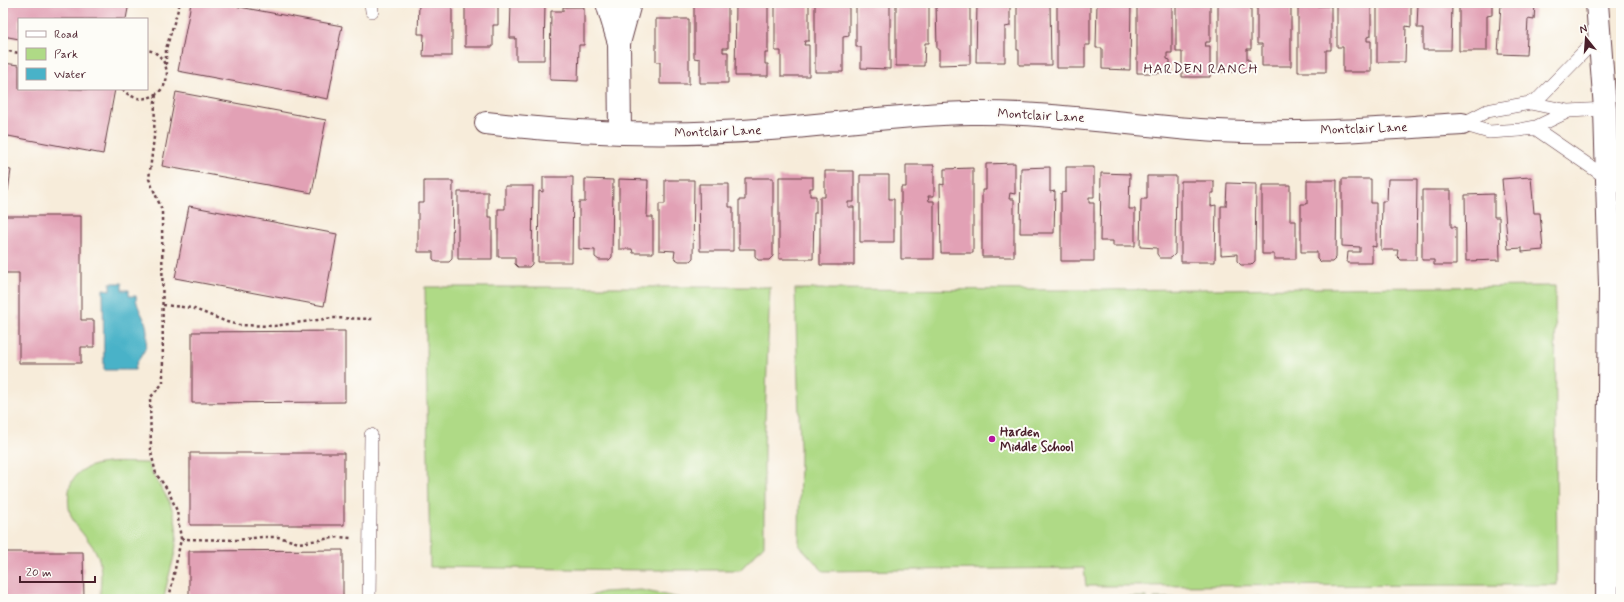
<svg xmlns="http://www.w3.org/2000/svg" width="1624" height="602" font-family="Mynerve,sans-serif">
	<style>
		.green { fill: #afda86; stroke: #7c7c58 }
		.water { fill: #49b2c8; stroke: #4a687a }
		.building { fill: #e2a1b5 }
		.lines { fill: none; stroke-linecap: round; stroke-linejoin: round }
		.service-casing { stroke: #643e45; stroke-width: 14 }
		.minor-casing { stroke: #643e45; stroke-width: 24 }
		.tertiary-casing { stroke: #643e45; stroke-width: 24 }
		.path { stroke: #643e45; stroke-width: 2.5; stroke-dasharray: 3 3; stroke-linecap: butt }
		.service { stroke: #fff; stroke-width: 13 }
		.minor { stroke: #fff; stroke-width: 22 }
		.tertiary { stroke: #fff; stroke-width: 22 }
		.poi-dot { fill: #b5179e; stroke: #fdfcf7; stroke-width: 1.5 }
		.labels { text-anchor: middle; dominant-baseline: central; stroke-width: 4; stroke-linejoin: round; paint-order: stroke }
		.street-label { font-size: 13px; fill: #4a1f2b; stroke: #fdfcf7 }
		.poi-label { font-size: 13px; font-weight: bold; fill: #4a1f2b; stroke: #fdfcf7; text-anchor: start }
		.neighbourhood-label { font-size: 14px; letter-spacing: 1px; fill: #4a1f2b; stroke: #fdfcf7 }
	</style>
	<rect width="100%" height="100%" fill="#fdfcf7"/>
	<filter id="ink" filterUnits="userSpaceOnUse"><feTurbulence type="fractalNoise" baseFrequency=".025" numOctaves="2"/><feDisplacementMap in="SourceGraphic" scale="8" xChannelSelector="R" yChannelSelector="G"/><feConvolveMatrix kernelMatrix="1 2 1 2 8 2 1 2 1" color-interpolation-filters="sRGB"/></filter>
	<filter id="wash" filterUnits="userSpaceOnUse"><feTurbulence type="fractalNoise" baseFrequency=".012" numOctaves="4" result="noise"/><feDisplacementMap in="SourceGraphic" scale="16" xChannelSelector="R" yChannelSelector="G"/><feGaussianBlur stdDeviation="0.9" result="paint"/><feColorMatrix in="noise" values="0 0 0 0 0 0 0 0 0 0 0 0 0 0 0 0 0 1.4 0 .05"/><feComposite in="paint" operator="in"/></filter>
	<g filter="url(#wash)">
		<rect width="100%" height="100%" fill="#f7ecda"/>
		<path class="green" d="M1555 286 1557 585 1086 586 1084 568 823 571 799 545 800 447 795 289 1084 290Z
			M425 287H770L764 448V545L740 570H641L430 567Z
			M148 463C153 478 165 491 171 506 185 543 169 564 164 599H100C100 585 103 570 98 556 92 542 79 532 72 518 68 509 68 500 69 491 74 456 122 463 148 463Z
			M641 590 684 599H581L603 592Z
			M1146 597V599H1097V598Z
			M1261 597V599H1212V598Z
			M1154 598H1203V599H1154Z"/>
		<path class="water" d="M110 283H122V290H129V296H136C136 309 147 318 147 332 147 339 147 347 143 353 139 360 136 362 135 370H104L103 289 110 290Z"/>
		<g id="blocks">
			<path class="building" d="M3 3H129L126 19H19V39L3 36Z
				M191 3H218L342 26 328 99 178 71Z
				M419 3H452V56H423L424 34H418Z
				M465 3H498V25H493V47H465Z
				M511 3H545L544 60H516V38H510Z
				M694 3H728V48H723V52H728V83H700V59L694 58Z
				M736 3H768V53H765V64H768V76H735Z
				M775 3H809V41H805L804 45H809V76H781V51H775Z
				M815 3H849V36L843 37V72H815Z
				M856 3H890V69L861 68V47H856Z
				M896 3H929V43H925L924 66H896Z
				M936 3H970V64L939 65V49H937Z
				M977 3H1010V26L1005 27V62H976Z
				M1017 3H1050L1051 65H1019V50H1017Z
				M1057 3H1090V45H1085V68H1057Z
				M1097 3H1131L1130 70 1102 69V48H1096Z
				M1137 3H1172V53H1167V59L1170 60V73H1137Z
				M1176 3H1210V42H1206L1205 46H1210V77H1182V52H1176Z
				M1218 3H1251V49H1247V60H1250V72H1218Z
				M1257 3H1291V66H1262V44H1257Z
				M1337 3H1371V36L1367 37V41H1371V72H1343V47H1337Z
				M1377 3H1411V27L1406 26 1405 62H1377Z
				M1418 3H1452L1451 50H1423V28H1417Z
				M1459 3H1492V15L1487 16V51H1459Z
				M1501 3H1535L1534 20 1528 19 1526 55 1498 54Z
				M1298 6H1331V50H1326V72H1298Z
				M563 7H584V45H579L578 81 550 80 551 11H563Z
				M656 19H689V84H660V62H656Z
				M3 63 19 65V89H115L103 154 3 135Z
				M176 92 326 120 312 193 162 166Z
				M1015 163V194L1010 193 1009 199H1014V257H982V190H986V164Z
				M906 165H934V196H928L929 201H934V259H901V187H906Z
				M1050 167V192L1055 191 1054 233H1020L1021 168Z
				M1066 167H1094V197H1089V203H1094V261H1061V193L1066 192Z
				M973 168V253H941L940 184 944 185V169Z
				M3 169 11 170 8 191 3 190Z
				M825 171H854V202H848V207H854V265H820V197H825Z
				M1101 173 1130 174 1129 209H1135V246H1113V241H1100Z
				M860 175H889V199H894V242H860Z
				M1147 176H1176L1175 254 1171 258H1160L1157 254V248L1140 247 1141 199H1147Z
				M543 177H573L572 262H538L539 191 543 192Z
				M779 177H813V188H810V196H816V213H814L813 259H779Z
				M1531 177 1534 213H1540L1543 250 1522 252V248L1508 249 1502 179Z
				M745 178H773V256L769 260H758L755 256V249H739V200H745Z
				M585 179 613 180 612 257 609 260H599L595 257V250L579 249V202H585Z
				M619 179 648 180 647 217H653V253H633L632 249H619Z
				M1342 179H1371V203H1376V247L1372 246V263H1347L1348 252H1360V247L1342 246Z
				M1388 179H1417L1416 260H1401L1397 256 1398 250H1381L1382 201H1387Z
				M665 180H694L693 258 690 261H679L674 258 675 251 659 250V204H665Z
				M1307 180H1337L1336 258 1332 262H1321L1317 258V252H1301V204H1307Z
				M424 181H453L452 259 449 262H437L433 259V252H418V203H424Z
				M1181 181H1214V193H1211V206L1216 205 1215 262H1181Z
				M1227 183 1256 184 1255 261 1251 265H1241L1237 261V254L1221 255V206H1226Z
				M699 184H729V207H733V251H700Z
				M1262 185H1290V221H1296V259H1274V254H1262Z
				M505 186H533L532 264 529 267H518L515 264V257H498V209H505Z
				M1422 190H1451V227H1456V265H1434V260H1422Z
				M458 192H488V217H492V259H458Z
				M1494 194V217H1499L1500 260 1466 261 1465 195Z
				M189 206 337 234 324 306 175 278Z
				M4 216H81V320H94V347H81V363H19V273H4Z
				M345 331V402L192 403V332Z
				M190 453H344V525H190Z
				M343 550V599H189V551Z
				M3 552H83L84 599H3Z"/>
		</g>
	</g>
	<g filter="url(#ink)">
		<use href="#blocks" fill-opacity="0" stroke="#643e45" stroke-width="1"/>
		<g class="lines">
			<g class="service-casing">
				<path id="service" d="M371 3 372 11
					M1530 103 1539 98 1600 35
					M1569 111 1536 127 1520 130 1489 132 1462 124 1487 111 1530 103 1569 111 1605 109
					M1532 129H1536L1607 178
					M369 599 371 435"/>
			</g>
			<g class="minor-casing">
				<path id="minor" d="M607 3 619 43
					M486 123C580 134 675 137 770 129 838 124 904 114 971 113 1054 112 1135 126 1217 131 1298 135 1381 129 1462 124
					M620 133 619 43 630 3"/>
			</g>
			<g class="tertiary-casing">
				<path id="tertiary" d="M1597 3 1605 109 1610 286 1607 599"/>
			</g>
			<path class="path" d="M3 50 19 53
				M166 65V49L180 3
				M122 89C144 113 180 87 162 59 158 54 154 51 147 50
				M156 95 155 100 154 137 149 179 162 210 163 383 150 398 151 452 156 474 168 490 177 511 181 539 169 599
				M163 305 192 308 227 322 239 325 274 326 332 318 373 319
				M181 539 237 540 262 537H278L299 543 339 537 351 538"/>
			<use href="#service" class="service"/>
			<use href="#minor" class="minor"/>
			<use href="#tertiary" class="tertiary"/>
		</g>
	</g>
	<circle class="poi-dot" cx="992" cy="439" r="4"/>
	<g class="labels">
		<g class="street-label">
			<text transform="translate(1041 116) rotate(3)">Montclair Lane</text>
			<text transform="translate(1364 129) rotate(-2)">Montclair Lane</text>
			<text transform="translate(718 132) rotate(-2)">Montclair Lane</text>
		</g>
		<g class="poi-label">
			<text x="1000" y="432">Harden<tspan x="1000" dy="15">Middle School</tspan></text>
		</g>
		<g class="neighbourhood-label">
			<text x="1201" y="69">HARDEN RANCH</text>
		</g>
	</g>
	<rect width="1624" height="602" fill="none" stroke="#fdfcf7" stroke-width="16"/>
	<rect x="18" y="18" width="130" height="72" fill="#fdfcf7" stroke="#b5a4a5"/>
	<rect x="26" y="31" width="20" height="6" fill="#ffffff" stroke="#b5a4a5"/>
	<text x="54" y="38" font-size="12" fill="#4a1f2b">Road</text>
	<rect x="26" y="48" width="20" height="12" fill="#afda86" stroke="#b5a4a5"/>
	<text x="54" y="58" font-size="12" fill="#4a1f2b">Park</text>
	<rect x="26" y="68" width="20" height="12" fill="#49b2c8" stroke="#b5a4a5"/>
	<text x="54" y="78" font-size="12" fill="#4a1f2b">Water</text>
	<g transform="translate(1586 38) rotate(343)" stroke="#fdfcf7" stroke-width="3" paint-order="stroke">
	<path d="M0-3L7 15L0 10L-7 15Z" fill="#4a1f2b"/>
	<text y="-6" font-size="11" font-weight="bold" text-anchor="middle" fill="#4a1f2b">N</text>
	</g>
	<path d="M20 576v6h75v-6" fill="none" stroke="#4a1f2b" stroke-width="2"/>
	<text x="26" y="576" font-size="12" fill="#4a1f2b" stroke="#fdfcf7" stroke-width="3" paint-order="stroke">20 m</text>
</svg>
